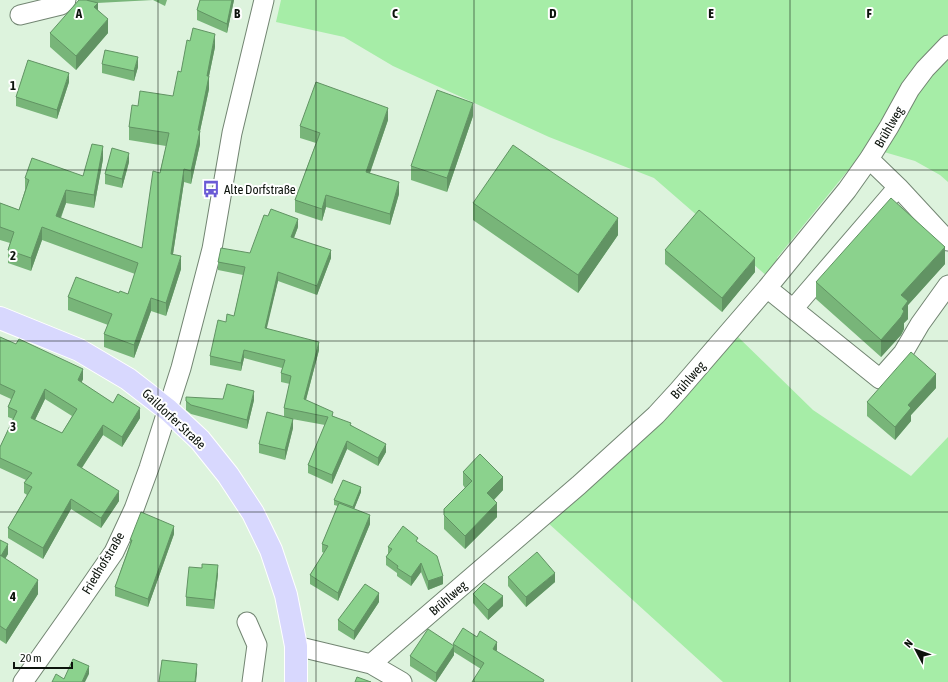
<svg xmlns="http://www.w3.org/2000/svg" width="948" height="682" font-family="'Asap Condensed',sans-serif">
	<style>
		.green { fill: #a6eda7 }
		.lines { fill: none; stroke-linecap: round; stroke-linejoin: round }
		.minor-casing { stroke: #728572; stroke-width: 21 }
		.major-casing { stroke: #fff; stroke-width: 24 }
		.minor { stroke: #fff; stroke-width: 19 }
		.major { stroke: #d8d8fe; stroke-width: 22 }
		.wall { fill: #78b579; fill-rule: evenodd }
		.shaded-wall { fill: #619363 }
		.building { fill: #8bd28d; stroke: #619363; fill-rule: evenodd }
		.grid { fill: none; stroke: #0c130c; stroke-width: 1; stroke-opacity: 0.55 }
		.labels { text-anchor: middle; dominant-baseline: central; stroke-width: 4; stroke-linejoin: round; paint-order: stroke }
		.street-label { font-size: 13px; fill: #0c130c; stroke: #fff }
		.poi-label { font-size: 13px; fill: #0c130c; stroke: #fff; text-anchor: start }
		.grid-label { font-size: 13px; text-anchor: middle; font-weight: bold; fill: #0c130c; stroke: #fff; stroke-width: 4; stroke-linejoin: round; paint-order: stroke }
	</style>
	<rect width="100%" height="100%" fill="#ddf3dd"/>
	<path class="green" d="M281 0H948V34L938 43 862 160 858 158 777 258 782 262 768 277 654 178 549 137 393 66 344 37 276 22Z
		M948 54V182L940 175 915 161 884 152 917 92Z
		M737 336 813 410 911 476 948 437V682H723L547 522Z"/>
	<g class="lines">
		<g class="minor-casing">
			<path id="minor" d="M20 15 61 5 66 0
				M869 159 898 187 948 241
				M767 288 880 379 903 353 920 324 948 285
				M793 309 898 187
				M247 622 257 645 252 682
				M296 646 371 664 402 682
				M371 664 579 485 656 415 678 391 767 288 847 190 869 159 889 127 910 89 925 69 948 45
				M23 682 76 607 114 552 134 509 149 468 181 368 212 249 232 133 264 0"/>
		</g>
		<g class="major-casing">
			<path id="major" d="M0 318 79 350 128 379 168 410 200 440 228 475 253 513 271 550 286 595 296 646V682"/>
		</g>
		<use href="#minor" class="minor"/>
		<use href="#major" class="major"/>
	</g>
	<path class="wall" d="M88 0H167L165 6 153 0 97 3 98 10 108 33 76 70 50 47V33Z
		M200 0H234L227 33 197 20V10Z
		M215 47 209 76V89L200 131V144L191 184 184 182 173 254 181 269 166 316 151 311 134 358 104 347V334L108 325 68 310V297L119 293 128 294 135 274 42 240 31 271 8 263V250L10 243 0 240V203L19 210 25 190V178L83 176 103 159 94 208 66 203 61 218 142 248 166 146 129 140V127L138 106 173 96 181 72Z
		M102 64 138 67 134 81 102 73Z
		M69 82 57 119 16 106V97Z
		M473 116 447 192 411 180V166Z
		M388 120 370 173 399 194 390 225 326 207 322 221 295 212V200L316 143 300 138V126Z
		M129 162 122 188 105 184V174Z
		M473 203 618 235 578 293 473 220Z
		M298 227 294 238 331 258 317 295 278 281 266 328 319 350 306 400 333 416 351 425 386 452 378 466 347 449 332 484 308 473V465L325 425 292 419 293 428 285 460 259 453V444L284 417V408L290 384 281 382V373L282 368 244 358 241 371 210 365V356L226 322 234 316 243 275 218 270V262L250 253Z
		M665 250 755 272 722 312 665 264Z
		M945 264 908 305V319L904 323V329L901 335 881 357 816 299V282Z
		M0 337 83 379 81 383 113 403 140 418 122 447 103 435 82 468 119 501 101 528 71 509 43 559 8 538V528L27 495 24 493V483L26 480 0 468V447L13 419 8 417V407L11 399 0 394ZM45 399 72 416 62 433 35 420Z
		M936 388 911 415V421L895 440 867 416V402Z
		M254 400 247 429 191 414 186 410V401Z
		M463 472 503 490 494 500 497 517 465 549 444 529V509L465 488 463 485Z
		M361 492 354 509 370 524 338 601 310 584V575L324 553 322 552V544L338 506 334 505V500Z
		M174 534 148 607 115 596V587L130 544V540Z
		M0 540 8 554 5 559 38 594 6 644 0 640Z
		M418 543 443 584 428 590 421 572 411 586 397 576V573L386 565V557L388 554V547Z
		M218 574 214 609 186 606V597Z
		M508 577 555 582 526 607 508 586Z
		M473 594 503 606 488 620 473 603Z
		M379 602 354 640 338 630V620Z
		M453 644 497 650 481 669 454 652V655L436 682H435L410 666V656L453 646Z"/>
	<path class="shaded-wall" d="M232 0H234L227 33V24Z
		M98 3V17L94 7Z
		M108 19V33L76 70V56Z
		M215 34V47L209 76V89L200 131V144L191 184V171L207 76Z
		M138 57V67L134 81V71Z
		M69 73V82L57 119V110Z
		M473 103V116L447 192V178Z
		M388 108V120L366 184V172Z
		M103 146V159L94 208V195Z
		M129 153V162L122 188V179Z
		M184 169V182L171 267V254Z
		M399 182V194L390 225V214Z
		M66 190V203L56 229V216Z
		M326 195V207L322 221V209Z
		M618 218V235L578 293V275Z
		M298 219V227L291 245V237Z
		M42 227V240L31 271V258Z
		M945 247V264L908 305V319L904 323V329L901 335 881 357V340L901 295Z
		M331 250V258L317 295V286Z
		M181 256V269L166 316V303Z
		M755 258V272L722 312V298Z
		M278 272V281L265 336V328Z
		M151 298V311L134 358V345Z
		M319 342V350L304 407V399Z
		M244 350V358L241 371V363Z
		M83 369V379L78 391V380Z
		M936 374V388L911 415V421L895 440V427L908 405Z
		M45 389V399L31 428V418Z
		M254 391V400L247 429V420Z
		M140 408V418L122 447V437Z
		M293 419V428L285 460V450Z
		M103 425V435L77 475V465Z
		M347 441V449L332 484V475Z
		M386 444V452L378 466V458Z
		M503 477V490L487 507V493Z
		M361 487V492L353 512V507Z
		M119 491V501L101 528V518Z
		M71 499V509L43 559V548Z
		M497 503V517L465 549V536Z
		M370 515V524L338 601V593Z
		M174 526V534L148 607V599Z
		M8 544V554L0 567V558Z
		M421 563V572L411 586V577Z
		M218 565V574L214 609V600Z
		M555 573V582L526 607V597Z
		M443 576V584L428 590V581Z
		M38 580V594L6 644V630Z
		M379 593V602L354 640V631Z
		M503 596V606L488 620V610Z
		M497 642V650L493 656V649Z
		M454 646V655L436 682V673Z
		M197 664V673L196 682H195Z
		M89 666V674L85 682H82Z"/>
	<path class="building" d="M79 0H86L98 3 94 7 108 19 76 56 50 33Z
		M200 0H232L227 24 197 10Z
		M193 28 215 34 207 76H209L198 130 200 131 191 171 184 169 171 254 181 256 166 303 151 298 134 345 104 334 112 314 68 297 76 277 119 293 120 291 128 294 138 263 42 227 31 258 8 250 14 232 0 227V203L19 210 29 180 25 178 32 158 83 176 92 144 103 146 94 195 66 190 56 216 142 248 153 171 160 173 169 133 129 127 132 105 138 106 140 91 173 96 178 71 181 72 187 40 190 41Z
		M105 50 138 57 134 71 102 64Z
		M28 60 69 73 57 110 16 97Z
		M316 82 388 108 366 172 399 182 390 214 326 195 322 209 295 200 320 133 300 126Z
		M437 90 473 103 447 178 411 166Z
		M513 145 618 218 578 275 473 203Z
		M112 148 129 153 122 179 105 174Z
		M891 198 945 247 901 295 908 301 902 309 904 311 901 317 881 340 816 282Z
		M271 209 298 219 291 237 331 250 317 286 278 272 265 328 319 342 304 399 333 412 332 416 351 423 350 425 386 444 378 458 347 441 332 475 308 465 328 417 284 408 291 376 281 373 285 360 244 350 241 363 210 356 218 320 226 322 227 314 234 316 245 267 218 262 221 248 250 253 264 215 268 216Z
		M699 210 755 258 722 298 665 250Z
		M0 337 16 344 19 339 83 369 78 380 113 403 118 394 140 408 122 437 103 425 77 465 119 491 101 518 71 499 43 548 8 528 32 487 24 483 32 473 0 458V447L17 411 8 407 15 391 0 384ZM45 389 77 409 62 433 31 418Z
		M911 352 936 374 908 405 911 408 895 427 867 402Z
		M227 384 254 391 247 420 191 405 186 401V397L223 399Z
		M267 412 293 419 285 450 259 444Z
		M480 454 503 477 487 493 497 503 465 536 444 515V509L472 481 463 472Z
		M343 480 361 487 353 507 334 500Z
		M339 503 370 515 338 593 310 575 328 546 322 544Z
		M141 512 174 526 148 599 115 587 132 540H130Z
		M403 526 418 538 416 541 437 556 443 576 428 581 421 563 411 577 397 568 398 566 386 557 392 549 388 547Z
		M0 540 8 544 1 556 0 555Z
		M537 552 555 573 526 597 508 577Z
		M0 555 38 580 6 630 0 626Z
		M202 564 218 565 214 600 186 597 189 567 202 568Z
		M484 583 503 596 488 610 473 594Z
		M365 584 379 593 354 631 338 620Z
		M463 628 477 637 480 631 497 642 493 649 544 680 543 682H472L484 663 453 644Z
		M428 629 454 646 436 673 410 656Z
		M73 659 89 666 82 682H52L56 674 64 679Z
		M162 660 197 664 195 682H159Z
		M357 677 371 682H355Z"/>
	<path class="grid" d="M158 0V682M316 0V682M474 0V682M632 0V682M790 0V682M0 170H948M0 341H948M0 512H948"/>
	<defs>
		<g id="bus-bare" transform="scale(1.38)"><path d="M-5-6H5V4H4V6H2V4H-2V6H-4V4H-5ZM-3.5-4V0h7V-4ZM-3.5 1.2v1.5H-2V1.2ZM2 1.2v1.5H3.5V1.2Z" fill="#6a5bd5" stroke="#fff" stroke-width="2.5" paint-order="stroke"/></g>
	</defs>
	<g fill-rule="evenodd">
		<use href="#bus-bare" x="211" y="189"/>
	</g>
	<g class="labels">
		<g class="street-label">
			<text transform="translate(889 127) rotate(-60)">Brühlweg</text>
			<text transform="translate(688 380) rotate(-49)">Brühlweg</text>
			<text transform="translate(174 419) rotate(43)">Gaildorfer Straße</text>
			<text transform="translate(103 563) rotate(-59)">Friedhofstraße</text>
			<text transform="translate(448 598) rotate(-41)">Brühlweg</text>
		</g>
		<g class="poi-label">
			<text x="224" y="189">Alte Dorfstraße</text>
		</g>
	</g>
	<g class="grid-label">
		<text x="79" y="18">A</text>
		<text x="237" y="18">B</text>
		<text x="395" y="18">C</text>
		<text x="553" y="18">D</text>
		<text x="711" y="18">E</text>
		<text x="869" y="18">F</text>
		<text x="13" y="90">1</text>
		<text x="13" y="260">2</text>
		<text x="13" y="431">3</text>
		<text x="13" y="601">4</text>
	</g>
	<g transform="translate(916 650) rotate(311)" stroke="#ffffff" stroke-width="3" paint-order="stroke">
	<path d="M0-3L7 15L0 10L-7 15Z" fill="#0c130c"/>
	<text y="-6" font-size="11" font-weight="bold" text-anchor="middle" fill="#0c130c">N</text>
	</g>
	<path d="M14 662v6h58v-6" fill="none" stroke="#0c130c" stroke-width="2"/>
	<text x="20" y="662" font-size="12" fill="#0c130c" stroke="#ffffff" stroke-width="3" paint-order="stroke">20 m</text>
</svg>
